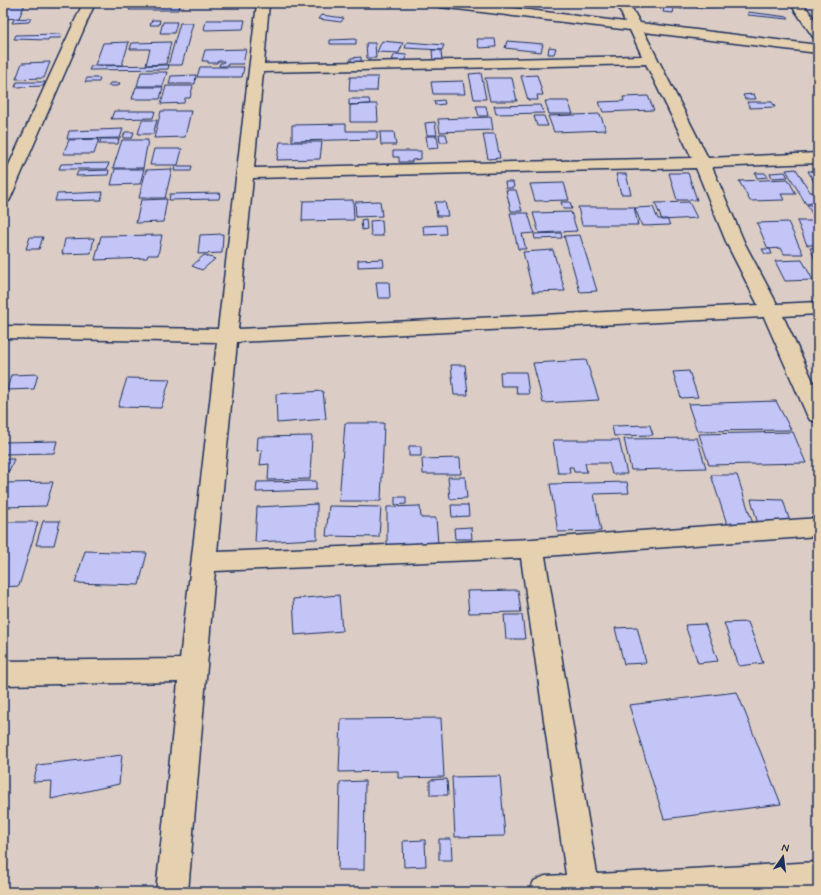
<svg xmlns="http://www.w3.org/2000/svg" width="821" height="895" font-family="Mynerve,sans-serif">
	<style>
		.building { fill: #c3c5f7; stroke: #1b2f5e }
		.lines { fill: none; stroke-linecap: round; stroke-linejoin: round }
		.minor-casing { stroke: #1b2f5e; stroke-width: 3 }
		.minor { fill: #e5d0af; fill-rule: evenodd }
	</style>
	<rect width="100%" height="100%" fill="#dbcdc5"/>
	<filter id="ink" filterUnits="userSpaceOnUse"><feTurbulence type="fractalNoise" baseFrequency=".025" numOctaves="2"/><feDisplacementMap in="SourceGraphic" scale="8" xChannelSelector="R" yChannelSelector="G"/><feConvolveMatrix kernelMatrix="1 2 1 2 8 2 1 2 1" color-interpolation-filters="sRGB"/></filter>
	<g filter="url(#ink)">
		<path class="building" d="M8 3H30L25 4 19 18 3 19V13Z
			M51 3H75L73 7H49Z
			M132 3H181L178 10H129Z
			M644 3H684L683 9 674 8 673 13 663 12 664 7 644 5Z
			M694 3H715L718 7 697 8Z
			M748 12 788 17V19L748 15Z
			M321 15 344 18 341 22 318 19Z
			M31 18 29 22 12 23 14 19Z
			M152 20H160L159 25H150Z
			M206 20H245L243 29 204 30Z
			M163 22H177L174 33H160Z
			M180 23H193L182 65H168Z
			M61 34 60 38H49L48 40 14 39 16 35Z
			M356 39V44H330V40Z
			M477 39H495L496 47 479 48Z
			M382 41 403 43 399 53 377 52Z
			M507 41 543 44 541 52 505 48Z
			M129 42 122 65H95L103 43Z
			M171 42 166 64 146 65 150 49H130L132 43Z
			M407 42 444 45 442 50 405 48Z
			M366 43H375L376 58H367Z
			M549 47 556 48 554 54H548Z
			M246 49 243 64H228L227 66H219L220 63H223L224 61H218L217 63H208V61H202L205 50Z
			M432 50H441L442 61H433Z
			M395 54 407 55 404 61 392 60Z
			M361 57V63H351V58Z
			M50 62 44 78 16 79 22 63Z
			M169 65 168 69 89 70 91 66Z
			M200 67H244L242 77H197Z
			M141 72H167L163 86H137Z
			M481 73 486 99H474L469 74Z
			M196 75 195 84H169L171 76Z
			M537 75 543 95H537L538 100H528L521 76Z
			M350 77H378L377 91H349Z
			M87 78H100L99 82H85Z
			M485 78H512L517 101H490Z
			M463 81 465 94H433L431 82Z
			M17 82H45L43 86 15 87Z
			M110 83H120L118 86H108Z
			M166 86H193L190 98H185L184 103 161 104Z
			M136 87H163L160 99H132Z
			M754 94 756 99H745L743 95Z
			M648 96 654 110 603 112 599 102 624 101 623 97Z
			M349 99H369L370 104 349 105Z
			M444 100 445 104 435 105 434 101Z
			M545 101H568L573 114H549Z
			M747 102H772L775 107 750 108Z
			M370 104H377L378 122H350V105Z
			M541 105 544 113 496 114 494 106Z
			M476 106H486L488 116H479Z
			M114 111H155L153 118 111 119Z
			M161 111H191L185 137 154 138Z
			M600 114 606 130 554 132 548 116Z
			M534 116H544L548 126H537Z
			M491 117 493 130 440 132 438 119Z
			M142 120H157L153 134H138Z
			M435 122 437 135H427L425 123Z
			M346 124V131H377V139L292 141V125Z
			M123 129 120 138 67 139 69 131Z
			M125 132H134L132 138H123Z
			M380 132H394L396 145H381Z
			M439 134H446L448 142H440Z
			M483 134H495L500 158 488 159Z
			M426 136H437L439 148 428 149Z
			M99 139 94 154H63L69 140Z
			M101 139H119L118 144H99Z
			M122 140H148L143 168H113Z
			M280 142H322L320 159 277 160Z
			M154 149H182L178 165H150Z
			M393 151H421V159L412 160V162H399V157H393Z
			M109 163 107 169H59L61 164Z
			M175 166H192L191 171H174Z
			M115 169H144L140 184 111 185Z
			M172 169 165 198H139L146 170Z
			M796 169 810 192H814L818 202 806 204 786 170Z
			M109 170 108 175 76 176 78 171Z
			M808 171H818V189Z
			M785 172 788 177 772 178 770 173Z
			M669 173H688L697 200H677Z
			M755 173H765L768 177 757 178Z
			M616 174H626L631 194H621Z
			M788 179 796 194H781L784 200 750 201 739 181Z
			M505 182H513L514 188H506Z
			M564 183 569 200 535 201 530 184Z
			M506 190H516L522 211H511Z
			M103 192 101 200 55 201 57 194Z
			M220 193 219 199 169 200 170 194Z
			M167 199 163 222 136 223 141 200Z
			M353 200 354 220 302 221 303 201Z
			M380 201 382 216 356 217 355 202Z
			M435 202H445L448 216H437Z
			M561 202H570L572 209H563Z
			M689 202 697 218 662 220 655 203Z
			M807 205H818V219H815Z
			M578 207H634L638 225H582Z
			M653 207 658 219H667L670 225 642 226 635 208Z
			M571 212 577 231 539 233 533 213Z
			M510 213H528L534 233 522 234 526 249H518Z
			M366 219 367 229 362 230 361 220Z
			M382 220 383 236H371L370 221Z
			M797 221H818V245H807Z
			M788 222 803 254H784L781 248 768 249 757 223Z
			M445 225 446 234 424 235 423 226Z
			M561 233 562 238 535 239 534 234Z
			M223 234 222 253 198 254 200 235Z
			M162 235 158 255H148L147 258 95 260 101 236Z
			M580 235 597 291 580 292 564 236Z
			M30 237H43L39 249H26Z
			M94 238 91 253 62 254 65 239Z
			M818 247V266L810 248Z
			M762 249H770L772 254H765Z
			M553 250 565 291 533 292 523 252Z
			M204 255 215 259 202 270 192 266Z
			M383 259 384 266 358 267V260Z
			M802 260 813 280 785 281 775 261Z
			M376 282H389L390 298H378Z
			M586 360 599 400 543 403 533 363Z
			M451 365H465L468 395H454Z
			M689 371 698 397 681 398 673 372Z
			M500 372H526L529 394H517L516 386H501Z
			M38 374 34 389 7 390 11 375Z
			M127 378 170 379 161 408 118 407Z
			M323 391 326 419 277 423 276 394Z
			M776 401 791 430 697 431 688 404Z
			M345 423H384L381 501H339Z
			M650 425 653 435 614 436 612 426Z
			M793 432 806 463 709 465 699 434Z
			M312 436 310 479 268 480 269 464 260 465 262 450 257 451 258 437Z
			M697 438 706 468 631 470 624 439Z
			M553 440H619L627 474H612L609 463H585L587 472H574L573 467H569L570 473H558Z
			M57 441 54 453 3 454V442Z
			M409 446H421V456H409Z
			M460 458 461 474H423L422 459Z
			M3 459H14L9 471H3Z
			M711 475H737L753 524H727Z
			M448 477H465L467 498 450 499Z
			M316 481V490L256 492 257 482Z
			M53 482 46 506 3 507V483Z
			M627 482 629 493 594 494 601 531 558 532 550 484Z
			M395 497H406V504L395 505Z
			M751 499 783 500 791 525 758 524Z
			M317 504V539L255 542 257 507Z
			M451 505H468L469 516 452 517Z
			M329 506 381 507 379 537 326 536Z
			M420 506 421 518H436L438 544 387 545V507Z
			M43 521H60L54 545H36Z
			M3 522H38L19 586 3 587Z
			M471 527 472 539H455L454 528Z
			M85 551 147 553 139 585 75 583Z
			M518 590 521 612 469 613 467 591Z
			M339 595 342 631 295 635 293 599Z
			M504 615H522L525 639H506Z
			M748 622 763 663 739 666 724 623Z
			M705 624 718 661 698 663 685 625Z
			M637 627 646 663 624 664 615 628Z
			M813 687H818V706Z
			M737 692 781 804 664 819 629 705Z
			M441 718 444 777 398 778V771L339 772 341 719Z
			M122 755 119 784 51 799 52 781 33 782 38 765Z
			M500 776 505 836 455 837 452 777Z
			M447 779 448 795H430V780Z
			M365 781 364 870H338L340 782Z
			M439 839H451L452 860H439Z
			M425 840 426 866 404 867 403 841Z"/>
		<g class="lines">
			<g class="minor-casing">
				<path id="minor" d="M83 3H95L11 197 9 201 3 202V178Z
					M257 3H269L264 64 642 56 630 30 440 7 435 6 434 3H472L625 22 617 3H629L640 23 818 45V53L644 32 708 158 818 153V163L712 167 745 244 777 304 818 302V314L783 316 818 392V422L810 420 807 415 764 317 237 342 217 552 532 539 818 518V536L545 556 597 874 818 862V892H529L534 881 545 876 566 875 521 558 215 571 188 892H156L178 682 3 685V661L180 659 217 342 3 338V326L218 329ZM646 64 692 158 254 168 263 72ZM696 168 727 244 758 305 238 329 253 178Z
					M790 3H803L818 24V38L813 37Z"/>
			</g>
			<use href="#minor" class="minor"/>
		</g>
	</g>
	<rect width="821" height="895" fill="none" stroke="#e5d0af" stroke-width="16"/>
	<rect x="8" y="8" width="805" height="879" fill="none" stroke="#1b2f5e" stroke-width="1.5" filter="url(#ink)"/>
	<g transform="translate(783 857) rotate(14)" stroke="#e5d0af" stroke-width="3" paint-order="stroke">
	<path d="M0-3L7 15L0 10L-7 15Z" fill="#1b2f5e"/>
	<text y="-6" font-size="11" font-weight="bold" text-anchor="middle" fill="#1b2f5e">N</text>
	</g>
</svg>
